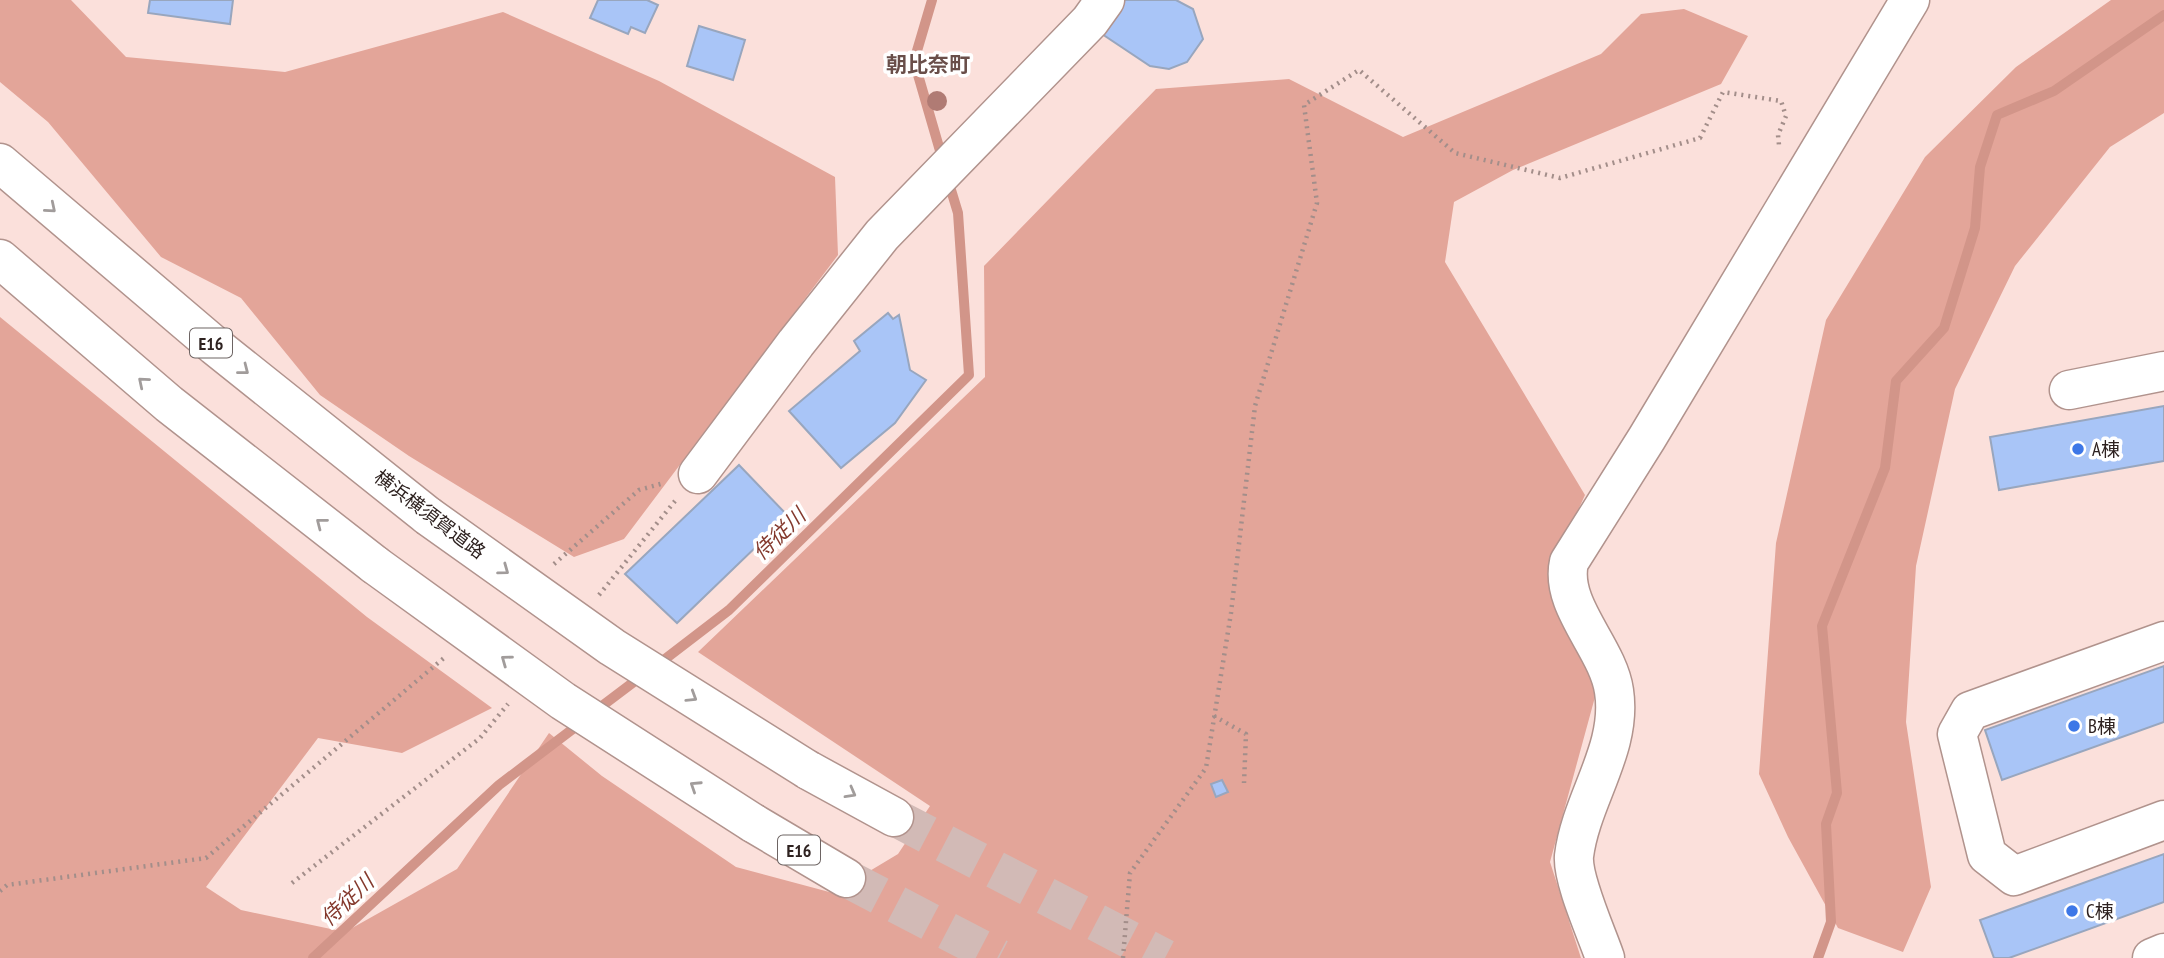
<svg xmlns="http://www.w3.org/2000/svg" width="2164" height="958" font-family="'PT Sans Narrow','Noto Sans JP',sans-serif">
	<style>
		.forest { fill: #e3a599 }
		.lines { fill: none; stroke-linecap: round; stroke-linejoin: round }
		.stream { stroke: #d29589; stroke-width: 10 }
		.building { fill: #a9c5f7; stroke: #98a6be; stroke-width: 2 }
		.highway-tunnel { stroke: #d2bab6; stroke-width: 38; stroke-dasharray: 38 19; stroke-linecap: butt }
		.minor-casing { stroke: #b1938d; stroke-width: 41 }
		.highway-casing { stroke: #b1938d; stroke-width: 41 }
		.path { stroke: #a38e8a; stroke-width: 4.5; stroke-dasharray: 2 5; stroke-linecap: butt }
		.minor { stroke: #fff; stroke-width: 38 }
		.highway { stroke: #fff; stroke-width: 38 }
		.highway-bridge-casing { stroke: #b1938d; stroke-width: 41; stroke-linecap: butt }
		.highway-bridge { stroke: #fff; stroke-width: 38 }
		.tree { fill: #b07b74 }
		.oneway { stroke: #a19c9b }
		.poi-dot { fill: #3d77e7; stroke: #fff; stroke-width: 2.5 }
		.labels { text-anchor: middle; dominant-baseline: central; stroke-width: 7; stroke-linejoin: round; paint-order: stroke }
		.shield { fill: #fff; stroke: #6d6463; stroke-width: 2 }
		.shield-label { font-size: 18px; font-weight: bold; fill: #2e2220 }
		.poi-label { font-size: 19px; fill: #2e2220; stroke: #fff; text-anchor: start }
		.street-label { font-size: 19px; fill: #2e2220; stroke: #fff }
		.neighbourhood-label { font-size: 21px; font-weight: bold; fill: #694e49; stroke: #fff }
		.water-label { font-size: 21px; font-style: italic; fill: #84392d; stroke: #fff }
	</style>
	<rect width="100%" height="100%" fill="#fbe0db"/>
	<path class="forest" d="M0 0H71L126 57 285 72 503 12 659 81 835 177 838 255 624 539 574 557 409 456 320 395 241 298 161 257 48 122 0 82Z
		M2111 0H2164V113L2110 147 2015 266 1955 389 1916 566 1906 722 1931 887 1903 952 1838 928 1788 837 1759 774 1776 543 1826 320 1925 157 2016 67Z
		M1684 9 1748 36 1721 84 1513 170 1454 202 1445 262 1585 495 1550 572 1598 686 1550 862 1581 958H0V317L367 617 492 708 402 753 318 738 206 887 241 910 345 932 457 869 549 733 602 776 736 867 833 893 898 854 930 806 698 652 985 377 984 266 1156 89 1289 79 1403 137 1601 54 1641 14Z"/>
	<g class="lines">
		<path class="stream" d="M932 0 914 61 943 161
			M656 666 729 610 969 375 958 213 948 180
			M594 712 643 675
			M313 958 499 785 582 722
			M1818 958 1831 922 1826 824 1837 793 1822 626 1885 468 1896 381 1944 328 1975 228 1980 167 1997 115 2054 91 2164 15"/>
	</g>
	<path class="building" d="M150 0H233L230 24 148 13Z
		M598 0H647L658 5 645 33 631 27 628 34 590 18Z
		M1118 0H1176L1193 9 1203 39 1187 62 1169 69 1150 66 1096 30Z
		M699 26 745 40 733 80 687 66Z
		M888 313 893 319 899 315 910 370 926 380 895 423 841 468 789 411 860 351 854 341Z
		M2164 406V461L1999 490 1990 437Z
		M739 465 788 516 677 623 625 574Z
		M2164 666V722L2002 780 1985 730Z
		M1222 780 1228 792 1216 797 1211 784Z
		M2164 854V902L2009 958H1994L1980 920Z"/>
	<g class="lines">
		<path class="highway-tunnel" d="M894 817 1165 958
			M846 878 999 958"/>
		<g class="minor-casing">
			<path id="minor" d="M2069 390 2164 371
				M698 474 796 343 882 235 1090 21 1105 0
				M2164 641 1970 711 1957 734 1987 855 2014 876 2164 820
				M1605 958C1597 934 1572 880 1574 856 1581 799 1623 749 1614 691 1608 648 1559 606 1569 562L1647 438 1910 0
				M2152 958 2164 953"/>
		</g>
		<g class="highway-casing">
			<path id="highway" d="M0 163 215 346 428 516
				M0 259 169 404 375 565
				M808 770 894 817
				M753 823 846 878"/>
		</g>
		<path class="path" d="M554 564 639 490 664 483
			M599 595 675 501
			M1214 716 1246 734 1244 783
			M292 883 480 738 508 704
			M0 891 7 885 206 858 444 658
			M1123 958 1130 873 1206 768 1231 613 1255 406 1317 203 1304 105 1359 70 1455 153 1560 178 1700 138 1723 92 1781 101 1786 116 1778 135 1779 145"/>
		<use href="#minor" class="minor"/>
		<use href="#highway" class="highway"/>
		<g class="highway-bridge-casing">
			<path id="highway-bridge" d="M428 516 612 647 808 770
				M375 565 563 701 753 823"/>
		</g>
		<use href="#highway-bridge" class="highway-bridge"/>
	</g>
	<circle class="tree" cx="937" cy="101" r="10"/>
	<defs><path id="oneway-chevron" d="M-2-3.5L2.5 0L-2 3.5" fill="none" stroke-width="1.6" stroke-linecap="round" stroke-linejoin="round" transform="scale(1.75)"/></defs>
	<g class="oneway">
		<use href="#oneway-chevron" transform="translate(51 208) rotate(40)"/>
		<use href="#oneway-chevron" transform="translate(244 370) rotate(38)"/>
		<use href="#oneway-chevron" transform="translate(143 382) rotate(-140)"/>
		<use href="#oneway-chevron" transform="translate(321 523) rotate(-142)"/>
		<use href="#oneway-chevron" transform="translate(504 570) rotate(36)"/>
		<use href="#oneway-chevron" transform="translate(506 660) rotate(-144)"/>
		<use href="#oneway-chevron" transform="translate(692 697) rotate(32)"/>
		<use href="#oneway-chevron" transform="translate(695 786) rotate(-147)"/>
		<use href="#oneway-chevron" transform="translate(851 793) rotate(29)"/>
	</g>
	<g class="poi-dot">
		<circle cx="2078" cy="449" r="7"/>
		<circle cx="2074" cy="726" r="7"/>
		<circle cx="2072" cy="911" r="7"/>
	</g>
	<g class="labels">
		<g class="shield">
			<rect x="190" y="328.5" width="42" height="29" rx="5"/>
			<rect x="778" y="835.5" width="42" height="29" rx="5"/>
		</g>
		<g class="shield-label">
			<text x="211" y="343">E16</text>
			<text x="799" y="850">E16</text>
		</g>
		<g class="poi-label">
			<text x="2092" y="449">A棟</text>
			<text x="2088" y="726">B棟</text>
			<text x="2086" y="911">C棟</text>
		</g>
		<g class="street-label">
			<text transform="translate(430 514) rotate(37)">横浜横須賀道路</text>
		</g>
		<g class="neighbourhood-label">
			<text x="928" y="64">朝比奈町</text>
		</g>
		<g class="water-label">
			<text transform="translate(779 534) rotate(-44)">侍従川</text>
			<text transform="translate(347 900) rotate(-43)">侍従川</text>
		</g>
	</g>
</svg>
